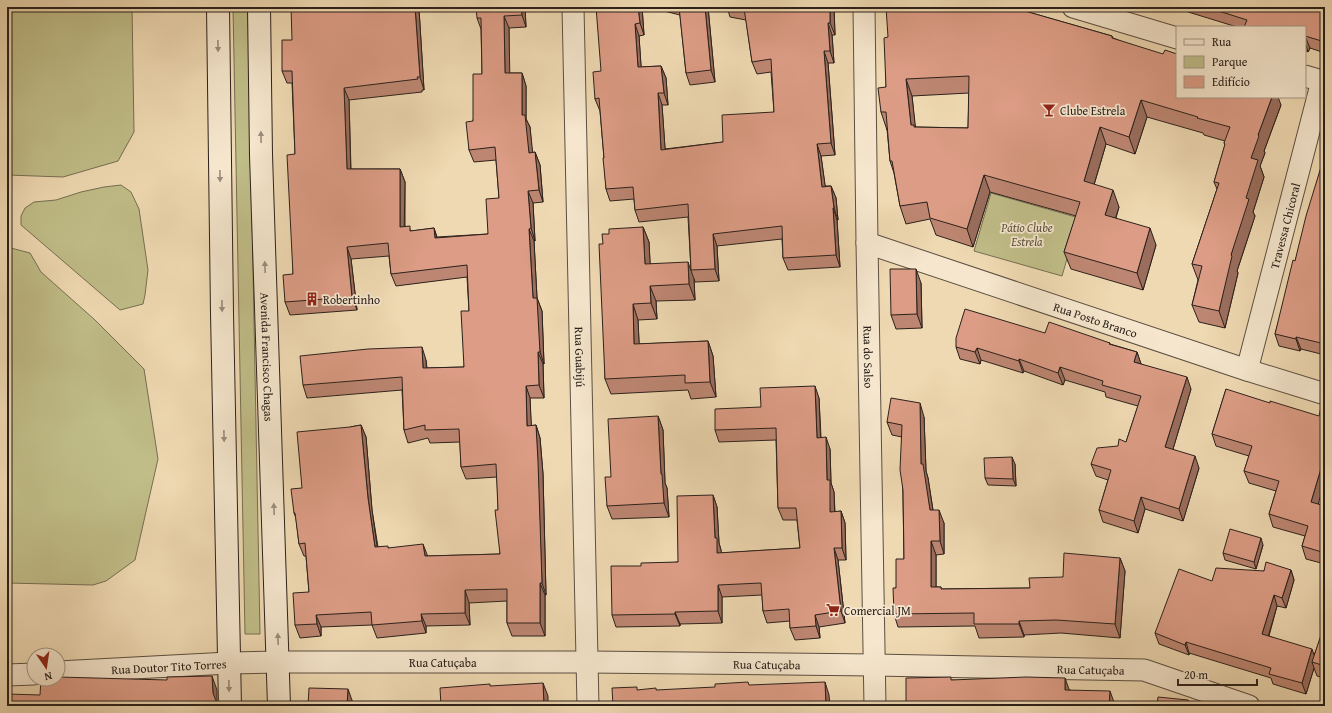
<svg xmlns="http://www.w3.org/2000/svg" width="1332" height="713" font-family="'Gentium Book Plus',serif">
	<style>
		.green { fill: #c0bd88; stroke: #766f52 }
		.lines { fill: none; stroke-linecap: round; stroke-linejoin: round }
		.street-casing { stroke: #5c4f41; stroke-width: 23 }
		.secondary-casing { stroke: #2b211b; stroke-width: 24 }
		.street { stroke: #f5e6cd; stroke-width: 21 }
		.secondary { stroke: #f5e6cd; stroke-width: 22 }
		.wall { fill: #bd8672; stroke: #2b211b; fill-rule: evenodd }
		.shaded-wall { fill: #9a6d5d; stroke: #2b211b }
		.building { fill: #dc9c85; stroke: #2b211b; fill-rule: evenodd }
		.oneway { fill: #9a8d7d }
		.labels { text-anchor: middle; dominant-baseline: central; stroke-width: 3.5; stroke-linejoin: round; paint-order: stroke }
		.poi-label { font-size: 12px; fill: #2b211b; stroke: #f5e6cd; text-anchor: start }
		.street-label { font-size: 12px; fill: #2b211b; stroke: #f5e6cd }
		.park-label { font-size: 12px; font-style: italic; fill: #58503c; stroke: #f5e6cd }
	</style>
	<rect width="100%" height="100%" fill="#efd9b2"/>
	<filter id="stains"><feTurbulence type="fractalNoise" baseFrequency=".005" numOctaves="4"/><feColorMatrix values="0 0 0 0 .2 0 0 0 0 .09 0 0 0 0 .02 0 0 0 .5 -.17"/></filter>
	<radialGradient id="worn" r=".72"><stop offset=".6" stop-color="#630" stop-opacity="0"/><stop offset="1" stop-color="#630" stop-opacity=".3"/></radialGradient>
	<path class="green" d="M7 7H132L134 132 118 161 63 177 7 175Z
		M233 7H248L260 634H245Z
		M121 185 131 192 139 209 148 270 145 295 143 304 120 310 21 225V216L25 208 34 202 56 200 81 192 104 187Z
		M991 193 1079 218 1062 276 974 251Z
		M7 247 30 253 41 272 95 320 144 369 158 459 135 560 106 581 93 585 7 583Z
		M249 702H264V706H249Z"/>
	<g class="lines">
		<g class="street-casing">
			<g id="street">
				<path id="s1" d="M573 7 588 706"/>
				<path id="s2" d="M864 7 867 243 875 706"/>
				<path d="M1073 7 1177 38"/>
				<path id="s3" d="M867 243 1247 370 1325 394"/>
				<path id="s4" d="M1247 370 1322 81 1305 76"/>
				<path id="s5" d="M58 672 229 663 279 662H588L874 665 1144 670 1249 706"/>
				<path d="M7 675 34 674"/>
			</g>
		</g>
		<g class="secondary-casing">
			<g id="secondary">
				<path d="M218 7 222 313 230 706"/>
				<path id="s6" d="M259 7 261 155 279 706"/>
			</g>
		</g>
		<use href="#street" class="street"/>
		<use href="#secondary" class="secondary"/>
	</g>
	<path class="wall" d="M525 7 526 27 509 28V73H522L526 86V119L530 127 532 153 535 152 540 165 543 202 533 203 535 241H534L537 298 542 311 544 364H543L544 398H530L531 426 536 425 540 438 543 474 546 595H545V636H512L507 623V601L469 603 470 625 426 626V633L377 638 372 625 321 627V636L300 638 295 625 309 592 306 556H304L299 544 296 518 294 513 302 488 350 427 361 425 366 437 372 510 378 547 388 548 428 556 500 554 497 477 466 479 461 467 460 442 430 443 428 438 408 443 404 430 402 390 307 398 303 385 426 360 427 368 464 367 469 311 467 277 396 286 391 274 389 256 351 259 357 310 290 315 285 302 293 274 295 154 292 83H287L282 71 419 9 424 90H422V92L349 100 351 169H400L405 182V226L412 231 434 228 437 237 488 234 499 198 496 160 474 162 469 150 473 121 482 74 481 29 477 18Z
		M642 7 644 35 639 36 641 67 661 66 666 78 668 105H662L665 149 723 142 774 112 771 72 757 74 752 62 746 20 730 17 727 7H834L835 35H832L834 63H828L835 155 821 156 825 186H831L836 198 838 220H837L840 267 788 270 783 258 782 239 717 246 719 281 695 282 694 279 695 300 656 301 657 319 638 320 639 344 708 341 713 356 716 397 691 399 688 390 611 394 605 379 603 244 609 234 643 227 649 242 650 264 691 269 688 217 639 222 635 210 634 199 610 201 606 189 604 158 600 111 595 99 601 71Z
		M648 7H708L715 82 690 85 686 73 680 15Z
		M1172 7H1319L1318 8 1325 10V53L1310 48 1308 52 1305 50V27H1237Z
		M1028 12 1112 36 1113 38 1281 105 1264 151 1265 153 1260 166 1264 177 1253 212 1255 216 1237 271 1238 273 1225 328 1199 322 1192 305 1198 280 1192 264 1217 189 1214 182 1225 145 1224 143 1225 141 1204 135 1203 133 1147 117 1135 154 1106 144 1094 185 1119 207 1116 218 1156 245 1143 290 1071 269 1064 252 1076 216 990 192 973 247 936 235 930 219 906 224 900 206 894 173 890 161 887 129V130L881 112 886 87 888 37ZM969 93 968 128 915 127 912 96Z
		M1325 154V355L1301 349 1300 351 1279 346 1275 334Z
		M921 283 922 328 896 329 891 315Z
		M1045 333 1110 343V344L1137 352 1141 364 1191 389 1173 449 1199 468 1183 521 1145 509 1138 533 1103 522 1099 510 1108 480 1096 476 1091 464 1126 442 1138 406 1106 397 1105 392 1065 380 1063 385 1024 371 1023 373 981 360 980 364 960 359 956 347Z
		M1226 389 1318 504 1325 506V564L1306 559 1302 546 1305 536 1273 527 1269 514 1276 491 1249 483 1244 471 1249 456 1216 446 1212 434Z
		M819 398 821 437 830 449 831 483 834 492 835 512 841 511 845 523 846 560H838L845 623 819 627 820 638 795 640 790 628V621L767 623 763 611 762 595 722 597V623L680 624V626L616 627 612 615 641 566 678 562 713 495 717 507 719 543 721 550V553L800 548 797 520H783L778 508 776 440 719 442 715 430 761 407Z
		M658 416 663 430 665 483 667 488 669 517 612 519 607 506 611 477Z
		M924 417 926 471 928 478 933 510 944 523V554L936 555V587H941V589L1030 588 1120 558 1125 571 1120 638 1061 633 1024 635V637L979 638 975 626 898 627 894 614 896 588 904 559 902 437 892 435 887 422Z
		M1015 464 1016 486 988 485 985 478Z
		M1263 545 1256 569 1225 560 1223 553Z
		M1291 570 1294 580 1286 608 1277 606 1269 636 1314 655 1325 629V678L1317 676 1314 668 1306 694 1273 684 1271 678 1189 653V655L1159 644 1155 633 1212 581 1264 571Z
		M952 680 1070 690 1115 705V706H906V704Z"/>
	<path class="shaded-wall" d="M415 7H418L419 9 424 90 420 77Z
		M521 7H525L526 27 522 15Z
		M638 7H642L644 35 640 23Z
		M705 7H708L715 82 711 70Z
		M830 7H834L835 35 830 23Z
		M504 16 509 28 510 86 505 73Z
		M828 23 832 35 834 63 830 51Z
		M635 24 639 36 642 80 638 67Z
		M1305 36 1310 48 1308 52 1305 42Z
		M824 51 828 63 835 155 831 143Z
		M661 66 666 78 668 105 664 93Z
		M522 73 526 86V119L530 127 534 165 529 153 522 115Z
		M906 79 912 96 916 132 911 125Z
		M344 88 349 100 351 182 347 169Z
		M658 93 662 105 666 162 661 150Z
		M1272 97H1278L1281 105 1264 151 1265 153 1260 166 1264 177 1253 212 1255 216 1237 271 1238 273 1225 328 1219 311 1231 255 1246 198 1251 158 1258 135Z
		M1141 100 1147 117 1135 154 1129 137Z
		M1100 127 1106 144 1090 198 1084 181Z
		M817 144 821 156 827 199 822 187Z
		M535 152 540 165 543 202 539 190Z
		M400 169 405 182 404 239 400 227Z
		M984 175 990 192 973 247 967 229Z
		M831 186 836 198 838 220 834 208Z
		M1113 190 1119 207 1111 232 1105 215Z
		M528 191 533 203 535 241 531 228Z
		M833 208 837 220 840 267 836 255Z
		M643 227 649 242 651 280 645 264Z
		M434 228 438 241 435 238Z
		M1150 228 1156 245 1143 290 1137 273Z
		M529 229 534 241 537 298 542 311 544 364 540 352 533 298Z
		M713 234 717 246 719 281 715 269Z
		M347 247 351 259 357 310 352 297Z
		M688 262 694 279 695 300 689 284Z
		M916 269 921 283 922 328 917 314Z
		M650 286 656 301 657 319 651 303Z
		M633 304 638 320 640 360 634 344Z
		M1296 337 1301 349 1300 351 1296 339Z
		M708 341 713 356 716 397 710 382Z
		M422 347 426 360 427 381 423 368Z
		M977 348 981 360 980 364 975 352Z
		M538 352 543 364 544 398 539 385Z
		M1137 352 1141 364 1134 362Z
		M1019 359 1024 371 1023 373 1019 361Z
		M1060 367 1065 380 1063 385 1058 373Z
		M1187 377 1191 389 1170 459 1165 447Z
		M526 386 530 398 532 438 527 426Z
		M815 386 819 398 821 450 817 438Z
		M920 403 924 417 926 471 928 478 935 524 930 510 921 464Z
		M658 416 663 430 665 483 667 488 669 517 664 503 661 474Z
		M361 425 366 437 372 510 379 560 375 547 368 498Z
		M536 425 540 438 543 474 546 595 542 583Z
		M826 437 830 449 831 483 834 492 835 524 830 512 827 480Z
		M1325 455V482L1315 514 1311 502Z
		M1195 456 1199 468 1183 521 1179 509Z
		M1012 457 1015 464 1016 486 1013 479Z
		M713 495 717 507 719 543 721 550 722 565 717 553 715 538Z
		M1141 497 1145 509 1138 533 1134 521Z
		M939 510 944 523V554L940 541Z
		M841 511 845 523 846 560 842 548Z
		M1261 538 1263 545 1256 569 1254 562Z
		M931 541 936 555V601L931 587Z
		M423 544 428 557 425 556Z
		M834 548 838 560 845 623 841 611Z
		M1120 558 1125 571 1120 638 1115 624Z
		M1291 570 1294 580 1286 608 1282 598Z
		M540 583 545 595V636L540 623Z
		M718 585 722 597V623L718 611Z
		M465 590 469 603 470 625 465 613Z
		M1274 595 1277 606 1266 644 1262 634Z
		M675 612 680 624V626L675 614Z
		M421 614 426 626V633L422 621Z
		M316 615 321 627V636L317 624Z
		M815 615 819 627 820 638 816 626Z
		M1019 621 1024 635V637L1019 624Z
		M1186 642 1189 653V655L1185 645Z
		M1312 649 1316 660 1312 662 1314 668 1306 694 1302 683Z
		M212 676 217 690V704L218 706H216L213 693Z
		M1065 678 1070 692 1065 690Z
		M825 682 829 695 830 706H826Z
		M543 683 548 696V706H544Z
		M348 689 353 703V706H347Z
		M1110 691 1115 705V706H1109Z
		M1188 700 1191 706H1188Z"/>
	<path class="building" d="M291 7H415L420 77H417L418 79 344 88 347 169H400V227L410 226V231L434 228 435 238 488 234 486 199 499 198 495 147 469 150 466 122 473 121V74H482L481 18H477L476 7H521L522 15 504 16 505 73H522V115H525L529 153 535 152 539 190 528 191 531 228 529 229 533 298H537L540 352H538L539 385 526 386 527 426 536 425 538 461 542 583H540V623H507V589L465 590V613L421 614 422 621 372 625 371 612 316 615 317 624 295 625 293 593 309 592 305 543 299 544 295 513H294L291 489 302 488 297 432 350 427 361 425 368 498 375 547 388 546V548L423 544 425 556 500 554 495 510H498L496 464 461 467 459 429 425 430V425L404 430 402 377 303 385 300 356 368 349 422 347 423 368 464 367 461 311H469L467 265 391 274 388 243 347 247 352 297 285 302 283 275 293 274 287 155 295 154 292 71H282V40H292Z
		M596 7H638L640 23 635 24 638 67 661 66 664 93H658L661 150 723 142 722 115 774 112 771 59 752 62 744 8 737 7H830V23H828L830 51H824L831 143 817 144 822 187 831 186 834 208H833L836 255 783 258 782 226 713 234 715 269 691 270 688 204 635 210 633 187 606 189 603 158H604L599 98 595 99 593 72 601 71Z
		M679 7H705L711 70 686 73Z
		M886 7H1011L1112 36V38L1163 54 1165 50 1177 54V97H1272L1258 135 1259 136 1251 158 1258 160 1246 198 1249 199 1231 255 1232 256 1219 311 1192 305 1202 266 1192 264 1219 183 1214 182 1225 144 1224 143 1230 127 1197 118 1198 117 1141 100 1129 137 1100 127 1084 181 1113 190 1105 215 1150 228 1137 273 1064 252 1080 202 984 175 967 229 930 218 927 202 900 206 892 161H890L886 112H881L878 88 886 87 884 38 888 37ZM969 76 968 128 914 127V125H911L906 79Z
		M1206 7H1317L1325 10V42L1305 36V37V27H1244L1247 20Z
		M1325 154V344L1296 337V339L1275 334 1293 260 1295 261 1306 216Z
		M643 227 645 264 688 262 689 284 650 286 651 303 633 304 634 344 708 341 710 382 685 383V375L605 379 599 244H603L602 234H609V229Z
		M890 269H916L917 314 891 315Z
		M965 309 1045 333 1049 322 1110 343 1109 344 1137 352 1134 362 1187 377 1165 447 1195 456 1179 509 1141 497 1134 521 1099 510 1111 470 1091 464 1097 448 1118 446 1119 439 1126 442 1141 396 1102 385 1103 381 1060 367 1058 373 1019 359V361L977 348 975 352 956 347V338Z
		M815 386 817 438 826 437 827 480H830V512L841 511 842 548H834L841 611 815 615 816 626 790 628 789 609 763 611 761 583 718 585V611L675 612V614L612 615 611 566H641V563L678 562 677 496 713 495 715 538H717V553L800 548 796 508H778L776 428 715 430V409L761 407 760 388Z
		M1226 389 1270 403V401L1319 416 1321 407 1325 408V455L1311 502 1325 506V553L1302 546 1308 526 1269 514 1279 481 1244 471 1252 446 1212 434Z
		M891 398 920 403 921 464H923L930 510H939L940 541H931V587H941V589L1030 588 1029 578 1063 577 1064 553 1120 558 1115 624 1056 620 1019 621V624H974V613L894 614 893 588H896V559H904L903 490 900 470 902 425 887 422Z
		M658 416 661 474H662L664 503 607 506 605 477H611L608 419Z
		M1012 457 1013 479 985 478 984 458Z
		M1230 529 1261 538 1254 562 1223 553Z
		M1266 562 1291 570 1282 598 1274 595 1262 634 1312 649 1302 683 1269 674 1271 668 1186 642 1185 645 1155 633 1179 569 1212 581 1216 568 1264 571Z
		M1323 629H1325V666L1312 662Z
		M212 676 213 693 216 701V706H7V694L40 695 41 679H58V677L167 680V677Z
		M951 677V680L1026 677 1065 678V690L1110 691 1109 706H911V704H906V678Z
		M748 682 749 685 825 682 826 706H613L612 688 637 687V690L656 688V690L715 687V684Z
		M543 683 544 706H441L440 688 490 684V686Z
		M309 688 348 689 347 706H308Z
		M1158 697 1188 700V706H1157Z"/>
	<defs><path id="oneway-solid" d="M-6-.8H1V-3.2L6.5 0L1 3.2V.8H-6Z"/></defs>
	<g class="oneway">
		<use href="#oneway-solid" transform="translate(218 46) rotate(89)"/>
		<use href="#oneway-solid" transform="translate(261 137) rotate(-91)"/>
		<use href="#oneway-solid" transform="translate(220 176) rotate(89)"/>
		<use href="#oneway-solid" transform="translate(265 267) rotate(-92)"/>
		<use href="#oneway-solid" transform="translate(222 306) rotate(89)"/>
		<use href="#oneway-solid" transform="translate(224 436) rotate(89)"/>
		<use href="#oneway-solid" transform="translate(274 509) rotate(-92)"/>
		<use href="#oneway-solid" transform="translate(278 639) rotate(-92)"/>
		<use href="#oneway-solid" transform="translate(229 686) rotate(89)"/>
	</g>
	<defs>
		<g id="bar-bare" transform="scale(1.08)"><path d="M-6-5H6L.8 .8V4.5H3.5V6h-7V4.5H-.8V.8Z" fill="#8f2418" stroke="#f5e6cd" stroke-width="2.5" paint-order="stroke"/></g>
		<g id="building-bare" transform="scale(1.08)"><path d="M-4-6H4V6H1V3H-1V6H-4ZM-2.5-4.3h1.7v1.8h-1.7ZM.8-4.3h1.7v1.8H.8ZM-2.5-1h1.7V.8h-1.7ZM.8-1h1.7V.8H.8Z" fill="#8f2418" stroke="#f5e6cd" stroke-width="2.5" paint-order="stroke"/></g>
		<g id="supermarket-bare" transform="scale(1.08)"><path d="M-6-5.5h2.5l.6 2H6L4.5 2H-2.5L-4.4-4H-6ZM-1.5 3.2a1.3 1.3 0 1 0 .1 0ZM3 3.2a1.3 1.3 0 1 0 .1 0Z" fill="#8f2418" stroke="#f5e6cd" stroke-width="2.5" paint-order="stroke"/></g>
	</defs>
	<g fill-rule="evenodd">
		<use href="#bar-bare" x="1049" y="110"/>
		<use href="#building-bare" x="312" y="299"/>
		<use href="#supermarket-bare" x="833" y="610"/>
	</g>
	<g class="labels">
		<g class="poi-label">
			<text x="1060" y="110">Clube Estrela</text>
			<text x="323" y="299">Robertinho</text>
			<text x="844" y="610">Comercial JM</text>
		</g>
		<g class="street-label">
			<text stroke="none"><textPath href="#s4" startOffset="149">Travessa Chicoral</textPath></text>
			<text stroke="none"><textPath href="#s3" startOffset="241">Rua Posto Branco</textPath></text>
			<text stroke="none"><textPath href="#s1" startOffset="350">Rua Guabijú</textPath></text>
			<text stroke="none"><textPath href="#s6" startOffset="350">Avenida Francisco Chagas</textPath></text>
			<text stroke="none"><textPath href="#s2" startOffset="350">Rua do Salso</textPath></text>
			<text stroke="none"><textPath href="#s5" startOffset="385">Rua Catuçaba</textPath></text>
			<text stroke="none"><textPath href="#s5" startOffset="709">Rua Catuçaba</textPath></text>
			<text stroke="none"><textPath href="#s5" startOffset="111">Rua Doutor Tito Torres</textPath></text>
			<text stroke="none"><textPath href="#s5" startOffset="1033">Rua Catuçaba</textPath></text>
		</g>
		<g class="park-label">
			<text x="1027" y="227">Pátio Clube<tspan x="1027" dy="14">Estrela</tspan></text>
		</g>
	</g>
	<rect width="1332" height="713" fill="none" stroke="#efd9b2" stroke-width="24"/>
	<rect x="8" y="8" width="1316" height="697" fill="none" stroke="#2b211b" stroke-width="2"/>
	<rect x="12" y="12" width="1308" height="689" fill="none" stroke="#2b211b"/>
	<rect x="1176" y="26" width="130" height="72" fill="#f5e6cd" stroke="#a49786"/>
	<rect x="1184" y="39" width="20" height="6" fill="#f5e6cd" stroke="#a49786"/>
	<text x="1212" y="46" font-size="12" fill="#2b211b">Rua</text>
	<rect x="1184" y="56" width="20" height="12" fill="#c0bd88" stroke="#a49786"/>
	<text x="1212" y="66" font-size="12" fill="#2b211b">Parque</text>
	<rect x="1184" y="76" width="20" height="12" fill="#dc9c85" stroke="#a49786"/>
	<text x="1212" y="86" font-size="12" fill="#2b211b">Edifício</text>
	<g transform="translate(46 667) rotate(167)"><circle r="19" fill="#f5e6cd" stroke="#a49786"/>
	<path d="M0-3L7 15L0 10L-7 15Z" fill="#8f2418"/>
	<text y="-6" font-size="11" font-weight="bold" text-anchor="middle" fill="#2b211b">N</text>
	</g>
	<path d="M1178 679v6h79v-6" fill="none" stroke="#2b211b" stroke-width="2"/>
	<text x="1184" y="679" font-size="12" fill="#2b211b" stroke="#f5e6cd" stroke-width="3" paint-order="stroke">20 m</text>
	<rect width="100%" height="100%" filter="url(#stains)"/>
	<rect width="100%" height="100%" fill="url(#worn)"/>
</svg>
